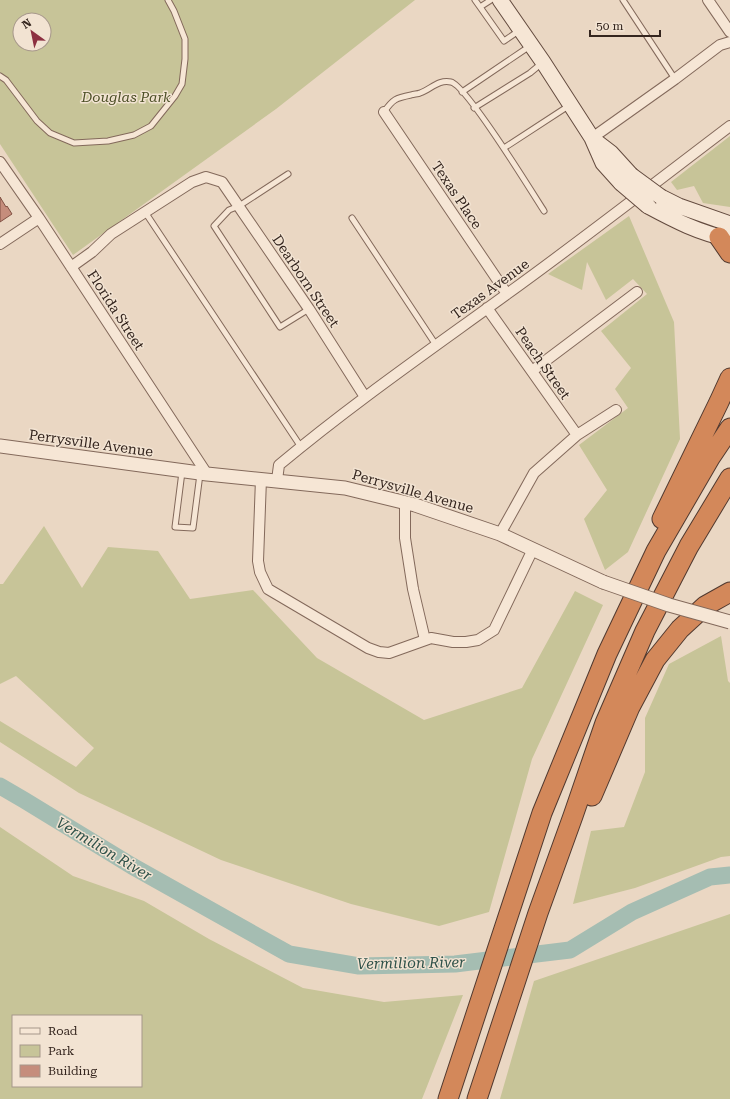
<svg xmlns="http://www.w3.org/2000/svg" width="730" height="1099" font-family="'Roboto Serif',serif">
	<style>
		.green { fill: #c7c498; fill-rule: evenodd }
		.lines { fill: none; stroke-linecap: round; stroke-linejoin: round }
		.river { stroke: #a5bdb2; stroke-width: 17 }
		.building { fill: #c58d7c; stroke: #805043 }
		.service-casing { stroke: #83695b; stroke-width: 7 }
		.minor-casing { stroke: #83695b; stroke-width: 12 }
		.tertiary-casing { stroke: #83695b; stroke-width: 15 }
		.secondary-casing { stroke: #644b3f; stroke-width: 17 }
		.motorway-casing { stroke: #51392f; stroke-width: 21 }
		.service { stroke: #f6e6d5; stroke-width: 5 }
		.minor { stroke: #f6e6d5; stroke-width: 10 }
		.tertiary { stroke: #f6e6d5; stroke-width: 13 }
		.secondary { stroke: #f6e6d5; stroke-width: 15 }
		.motorway { stroke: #d3885a; stroke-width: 19 }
		.tertiary-bridge-casing { stroke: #83695b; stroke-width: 15; stroke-linecap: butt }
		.secondary-bridge-casing { stroke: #644b3f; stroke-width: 17; stroke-linecap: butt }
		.tertiary-bridge { stroke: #f6e6d5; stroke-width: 13 }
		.secondary-bridge { stroke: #f6e6d5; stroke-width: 15 }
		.labels { text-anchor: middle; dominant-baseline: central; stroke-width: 3; stroke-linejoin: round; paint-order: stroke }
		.park-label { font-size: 14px; font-style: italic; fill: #4c4f26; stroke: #f2e3d2 }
		.street-label { font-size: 14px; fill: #34251e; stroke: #f2e3d2 }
		.water-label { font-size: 15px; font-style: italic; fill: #2f524a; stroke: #f2e3d2 }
	</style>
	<rect width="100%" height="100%" fill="#ead7c3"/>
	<path class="green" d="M0 0H415L276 109 73 255 0 144ZM20 20H44V44H20Z
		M730 136V207L703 203 694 186 677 190 671 182Z
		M629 216 674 322 680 439 628 552 605 570 584 519 607 490 579 445 628 408 615 389 631 368 601 331 647 294 633 279 606 300 587 262 582 290 548 274Z
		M44 526 82 588 108 547 158 551 190 599 253 590 317 658 424 720 522 688 575 591 603 605 532 759 489 912 439 926 351 904 221 860 79 793 0 742V721L76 767 94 748 16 676 0 684V584H3Z
		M721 636 728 681 730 683V856L721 857 635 888 573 904 591 831 624 827 645 772V718L669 664Z
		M0 827 73 876 144 901 209 939 303 988 384 1002 463 995 422 1099H0ZM13 1016H141V1086H13Z
		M730 914V1099H500L534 981Z"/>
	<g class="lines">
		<path class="river" d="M0 786 24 800 132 866 289 954 359 966 455 964 570 950 632 912 710 877 730 875"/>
	</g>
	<path class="building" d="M0 197 6 207 7 206 12 214 0 222Z"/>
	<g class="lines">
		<g class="service-casing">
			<path id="service" d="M475 0 480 7
				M491 0 480 7 504 41 520 30
				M623 0 675 79
				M0 76 6 80 37 121 50 133 74 143 108 141 134 135 151 126 175 96 182 84 185 59V39L174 11 168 0
				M462 92 530 46
				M474 108 530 73 542 63
				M384 112C393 99 396 98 411 95 414 94 418 94 420 93 431 89 439 79 451 82 466 85 532 192 544 211
				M504 148 570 105
				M288 174 239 206 229 210 214 226 280 327 309 309
				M145 212 301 447
				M352 218 436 345
				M182 472 175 527 193 528 200 474"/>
		</g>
		<g class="minor-casing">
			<path id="minor" d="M708 0 730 32
				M384 112 507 294
				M592 138 675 79 720 45 730 42
				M0 162 39 218 207 474
				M0 244 39 218
				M71 267 92 252 111 234 192 182 206 177 222 182 309 309 365 397
				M487 308 577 435
				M532 371 637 292
				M261 479 258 561 260 572 268 589 368 648 379 652 389 653 431 638 453 642H466L478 640 494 630 533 549
				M277 480 279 465C352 404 430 350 507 294 582 240 656 182 730 126
				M405 503V538L413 589 425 640
				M500 534 534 473 577 435 616 410"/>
		</g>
		<g class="tertiary-casing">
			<path id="tertiary" d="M0 446 207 474 345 488 415 505 500 534 603 582"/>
		</g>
		<g class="secondary-casing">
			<path id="secondary" d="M500 0 543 62 592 138 603 163 621 183
				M594 140 611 153 631 175
				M661 197 679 206 730 224
				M648 206C674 220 701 234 730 239"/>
		</g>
		<g class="motorway-casing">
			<path id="motorway" d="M719 237 730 253
				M662 519 719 402 730 378
				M592 796 630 707 655 660 680 629 705 606 730 592
				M448 1099 542 813 607 654 656 551 710 458 730 428
				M477 1099 538 913 573 816 605 723 645 631 689 546 730 478"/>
		</g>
		<use href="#service" class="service"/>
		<use href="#minor" class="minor"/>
		<use href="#tertiary" class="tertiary"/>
		<use href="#secondary" class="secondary"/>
		<use href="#motorway" class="motorway"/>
		<g class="tertiary-bridge-casing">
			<path id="tertiary-bridge" d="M603 582 669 605 730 622"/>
		</g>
		<g class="secondary-bridge-casing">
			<path id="secondary-bridge" d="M631 175 661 197
				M621 183 648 206"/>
		</g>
		<use href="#tertiary-bridge" class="tertiary-bridge"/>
		<use href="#secondary-bridge" class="secondary-bridge"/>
	</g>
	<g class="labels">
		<g class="park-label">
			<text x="126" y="97">Douglas Park</text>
		</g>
		<g class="street-label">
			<text transform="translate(457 195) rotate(56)">Texas Place</text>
			<text transform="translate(306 281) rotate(56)">Dearborn Street</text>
			<text transform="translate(490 289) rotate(-36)">Texas Avenue</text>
			<text transform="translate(116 310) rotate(57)">Florida Street</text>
			<text transform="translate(543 363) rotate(55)">Peach Street</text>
			<text transform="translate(91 443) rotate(8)">Perrysville Avenue</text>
			<text transform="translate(413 491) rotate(16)">Perrysville Avenue</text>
		</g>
		<g class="water-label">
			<text transform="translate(104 849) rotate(31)">Vermilion River</text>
			<text transform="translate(411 963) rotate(-1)">Vermilion River</text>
		</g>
	</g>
	<rect x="12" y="1015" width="130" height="72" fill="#f2e3d2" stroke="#a6978a"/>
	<rect x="20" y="1028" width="20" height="6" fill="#f6e6d5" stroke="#a6978a"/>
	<text x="48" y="1035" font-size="12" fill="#34251e">Road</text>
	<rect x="20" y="1045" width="20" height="12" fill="#c7c498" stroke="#a6978a"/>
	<text x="48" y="1055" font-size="12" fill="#34251e">Park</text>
	<rect x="20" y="1065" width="20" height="12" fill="#c58d7c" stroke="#a6978a"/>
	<text x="48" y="1075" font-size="12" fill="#34251e">Building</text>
	<g transform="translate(32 32) rotate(327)"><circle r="19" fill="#f2e3d2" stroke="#a6978a"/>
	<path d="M0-3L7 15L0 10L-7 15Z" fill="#8d3041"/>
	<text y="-6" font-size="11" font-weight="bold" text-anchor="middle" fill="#34251e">N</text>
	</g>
	<path d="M590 30v6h70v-6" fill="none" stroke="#34251e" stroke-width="2"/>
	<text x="596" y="30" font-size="12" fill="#34251e" stroke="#f2e3d2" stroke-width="3" paint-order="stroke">50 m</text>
</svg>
